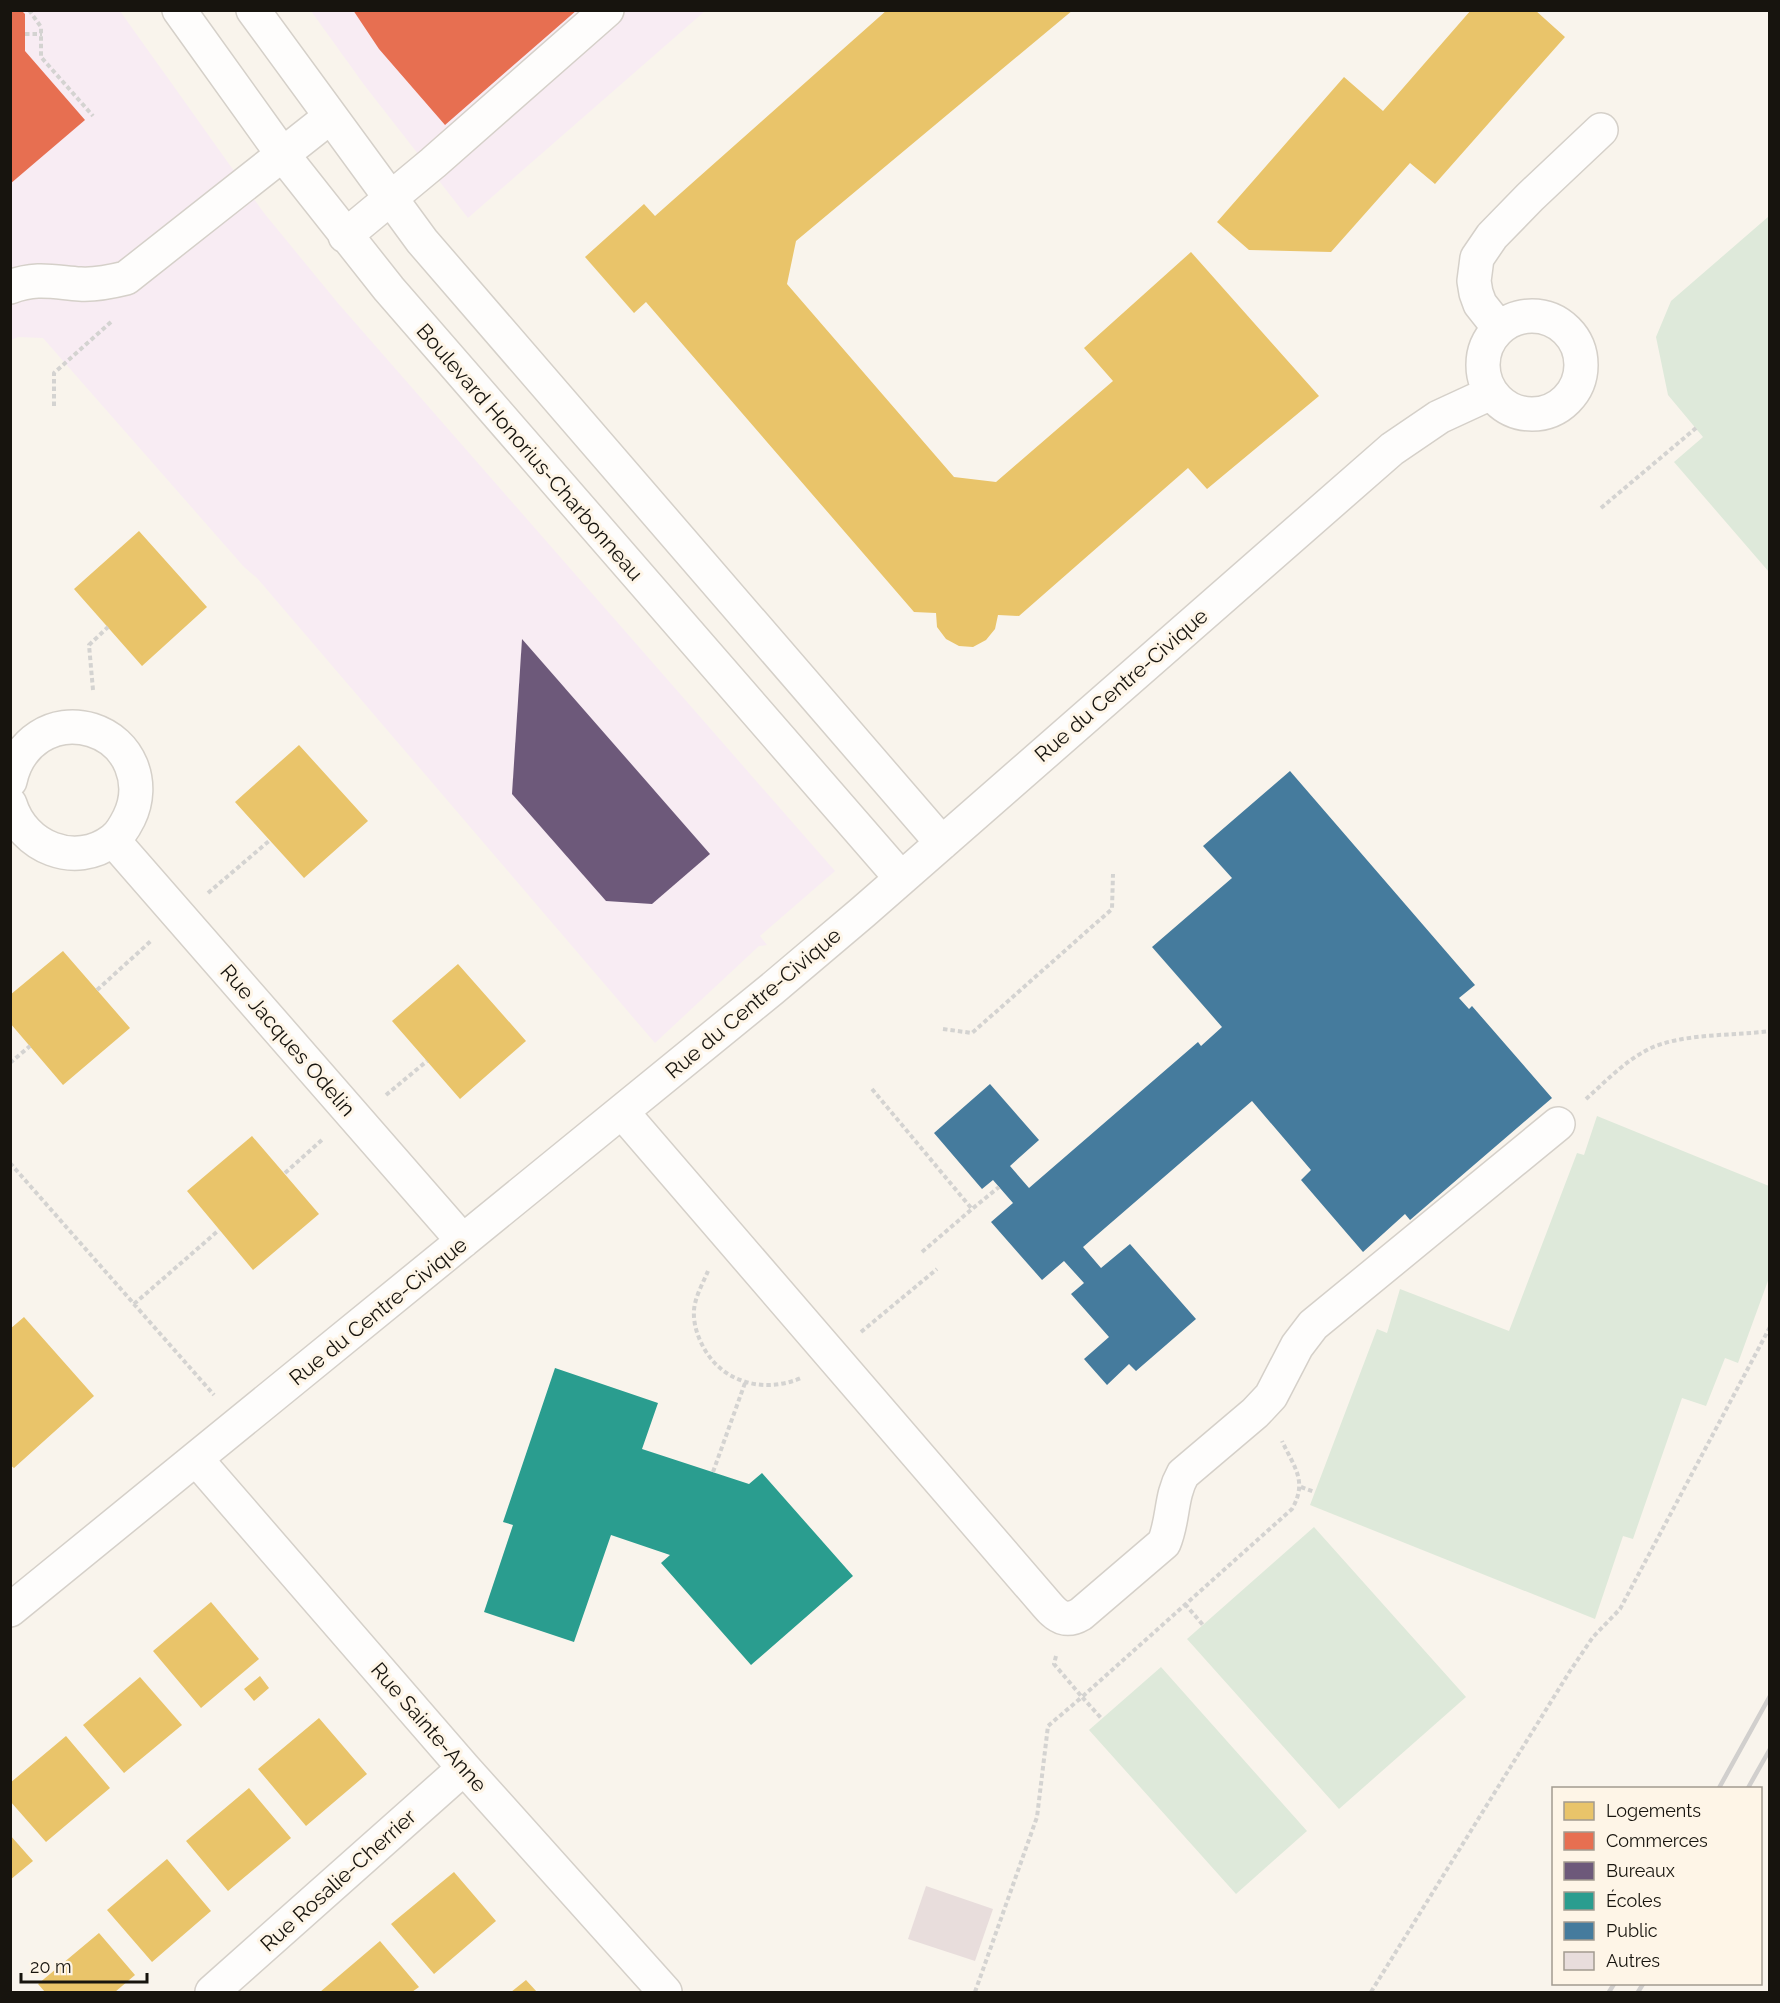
<svg xmlns="http://www.w3.org/2000/svg" width="1780" height="2003" font-family="Raleway,sans-serif">
	<style>
		.commercial { fill: #f8ecf3 }
		.green { fill: #dee9da }
		.homes { fill: #e9c46a }
		.shops { fill: #e76f51 }
		.offices { fill: #6d597a }
		.schools { fill: #2a9d8f }
		.public { fill: #457b9d }
		.building { fill: #e8dddc }
		.lines { fill: none; stroke-linecap: round; stroke-linejoin: round }
		.minor-casing { stroke: #d5d0c9; stroke-width: 36 }
		.path { stroke: #d4d3d1; stroke-width: 4; stroke-dasharray: 4.5 3; stroke-linecap: butt }
		.minor { stroke: #fefdfc; stroke-width: 33 }
		.rail { stroke: #d1cfcd; stroke-width: 4.5 }
		.labels { text-anchor: middle; dominant-baseline: central; stroke-width: 6; stroke-linejoin: round; paint-order: stroke }
		.street-label { font-size: 21px; fill: #17140e; stroke: #fef5e7 }
	</style>
	<rect width="100%" height="100%" fill="#f9f4ec"/>
	<path class="commercial" d="M11 11H120L264 213 337 302 835 871 760 936 767 945 759 946 655 1043 257 578 244 567 43 338 18 337 11 340Z
		M311 11H705L468 218 365 86Z"/>
	<path class="green" d="M1768 217 1770 219 1769 572 1674 462 1703 437 1668 395 1656 337 1671 301Z
		M1597 1116 1769 1186V1278L1738 1363 1725 1358 1706 1406 1682 1398 1633 1539 1623 1536 1595 1619 1310 1505 1377 1329 1387 1333 1400 1289 1509 1331 1577 1153 1584 1155Z
		M1314 1527 1466 1697 1339 1809 1187 1639Z
		M1161 1667 1307 1831 1236 1894 1089 1730Z"/>
	<path class="homes" d="M887 10H1073L796 241 787 284 954 477 996 482 1113 381 1084 348 1191 252 1319 396 1207 489 1188 468 1019 616 998 615 995 629 986 640 973 647 959 646 946 639 937 627 936 613 914 612 646 302 634 313 585 257 644 204 655 216Z
		M1471 10H1535L1565 37 1435 184 1410 163 1331 252 1249 250 1217 222 1344 77 1383 111Z
		M139 531 207 607 142 666 74 589Z
		M299 745 368 821 304 878 235 802Z
		M63 951 130 1028 63 1085 10 1023V995Z
		M458 964 526 1041 460 1099 392 1021Z
		M252 1136 319 1214 253 1270 187 1191Z
		M24 1317 94 1396 14 1468 10 1465V1329Z
		M211 1602 259 1659 201 1708 153 1651Z
		M260 1676 269 1688 254 1701 244 1689Z
		M140 1677 182 1725 124 1773 83 1725Z
		M319 1718 367 1774 306 1826 258 1769Z
		M66 1736 110 1788 46 1842 10 1801V1783Z
		M249 1788 291 1838 228 1891 186 1841Z
		M10 1835 33 1861 10 1880Z
		M167 1859 211 1911 152 1962 107 1910Z
		M454 1872 496 1921 434 1974 391 1924Z
		M99 1933 135 1975 115 1992H45L38 1984Z
		M380 1941 419 1987 412 1992H320Z
		M526 1980 537 1992H511Z"/>
	<path class="shops" d="M10 10H21L25 14V51L85 120 10 184Z
		M353 10H577L445 125 379 49Z"/>
	<path class="offices" d="M522 639 710 854 652 904 606 901 512 794Z"/>
	<path class="schools" d="M555 1368 658 1403 642 1449 749 1484 762 1473 853 1576 751 1665 661 1563 670 1555 611 1535 574 1642 484 1612 513 1525 503 1522Z"/>
	<path class="public" d="M1290 771 1475 985 1459 998 1469 1009 1472 1006 1552 1098 1410 1220 1405 1214 1363 1252 1301 1180 1311 1170 1252 1101 1083 1247 1101 1268 1130 1244 1196 1319 1136 1371 1129 1364 1107 1385 1084 1359 1109 1337 1071 1294 1084 1283 1064 1261 1042 1280 991 1222 1013 1203 993 1180 982 1189 934 1133 990 1084 1039 1140 1010 1166 1029 1188 1198 1042 1201 1046 1222 1027 1152 947 1232 878 1203 846Z"/>
	<path class="building" d="M926 1886 993 1909 975 1961 908 1939Z"/>
	<g class="lines">
		<g class="minor-casing">
			<path id="minor" d="M179 10 283 155 389 289 901 878
				M253 10 422 241 942 843
				M345 236 433 163 607 10
				M10 287C36 277 53 282 80 284 96 285 110 282 126 278L330 117
				M1483 365a49 49 0 1 1 98 0a49 49 0 1 1-98 0Z
				M1499 328 1480 304 1476 293 1474 281 1477 258 1492 236 1530 197 1601 130
				M10 781C18 743 53 718 92 730 130 742 146 783 129 818 125 826 120 835 113 840 75 869 23 847 10 804
				M113 840 463 1241
				M622 1112 1047 1605C1057 1617 1066 1623 1081 1614L1164 1543C1174 1519 1170 1497 1183 1474L1255 1413 1271 1396 1297 1346 1313 1325 1558 1124
				M197 1460 464 1768 665 1992
				M10 1610 772 989 863 912 1392 449 1439 417 1491 393
				M212 1992 464 1768"/>
		</g>
		<path class="path" d="M29 10 41 27V57L93 116
			M25 34H42
			M54 406V373L112 321
			M1601 508 1696 428
			M93 690 89 645 108 627
			M208 893 269 841
			M97 990 152 940
			M943 1029 972 1033 1112 909 1113 874
			M10 1063 30 1046
			M872 1089 972 1209 999 1187
			M386 1095 427 1061
			M1586 1099C1605 1082 1624 1062 1647 1050 1679 1033 1733 1036 1770 1031
			M10 1163 214 1395
			M285 1173 324 1138
			M922 1252 972 1209
			M708 1271C703 1283 695 1297 694 1310 693 1324 698 1338 705 1350 725 1384 766 1393 801 1378
			M134 1304 219 1230
			M861 1332 937 1269
			M713 1472 745 1383
			M1301 1487 1315 1492
			M1185 1604 1203 1625
			M1056 1656 1054 1664 1082 1697 1292 1509C1308 1481 1294 1467 1282 1441
			M975 1992 1037 1817 1048 1726 1082 1697 1102 1719
			M1371 1992 1570 1671 1593 1637 1620 1609 1770 1327"/>
		<use href="#minor" class="minor"/>
		<path class="rail" d="M1719 1788 1770 1696
			M1748 1788 1770 1749
			M1609 1992 1614 1984
			M1638 1992 1643 1984"/>
	</g>
	<g class="labels">
		<g class="street-label">
			<text transform="translate(530 452) rotate(49)">Boulevard Honorius-Charbonneau</text>
			<text transform="translate(1121 685) rotate(-41)">Rue du Centre-Civique</text>
			<text transform="translate(753 1003) rotate(-40)">Rue du Centre-Civique</text>
			<text transform="translate(288 1040) rotate(49)">Rue Jacques Odelin</text>
			<text transform="translate(378 1311) rotate(-39)">Rue du Centre-Civique</text>
			<text transform="translate(429 1727) rotate(49)">Rue Sainte-Anne</text>
			<text transform="translate(338 1880) rotate(-42)">Rue Rosalie-Cherrier</text>
		</g>
	</g>
	<rect width="1780" height="2003" fill="none" stroke="#17140e" stroke-width="24"/>
	<rect x="1552" y="1787" width="210" height="198" fill="#fef5e7" stroke="#a29b90" stroke-width="1.5"/>
	<rect x="1564" y="1802" width="30" height="18" fill="#e9c46a" stroke="#a29b90" stroke-width="1.5"/>
	<text x="1606" y="1817" font-size="18" fill="#17140e">Logements</text>
	<rect x="1564" y="1832" width="30" height="18" fill="#e76f51" stroke="#a29b90" stroke-width="1.5"/>
	<text x="1606" y="1847" font-size="18" fill="#17140e">Commerces</text>
	<rect x="1564" y="1862" width="30" height="18" fill="#6d597a" stroke="#a29b90" stroke-width="1.5"/>
	<text x="1606" y="1877" font-size="18" fill="#17140e">Bureaux</text>
	<rect x="1564" y="1892" width="30" height="18" fill="#2a9d8f" stroke="#a29b90" stroke-width="1.5"/>
	<text x="1606" y="1907" font-size="18" fill="#17140e">Écoles</text>
	<rect x="1564" y="1922" width="30" height="18" fill="#457b9d" stroke="#a29b90" stroke-width="1.5"/>
	<text x="1606" y="1937" font-size="18" fill="#17140e">Public</text>
	<rect x="1564" y="1952" width="30" height="18" fill="#e8dddc" stroke="#a29b90" stroke-width="1.5"/>
	<text x="1606" y="1967" font-size="18" fill="#17140e">Autres</text>
	<path d="M21 1973v9h126v-9" fill="none" stroke="#17140e" stroke-width="3"/>
	<text x="30" y="1973" font-size="18" fill="#17140e" stroke="#fef5e7" stroke-width="4.5" paint-order="stroke">20 m</text>
</svg>
